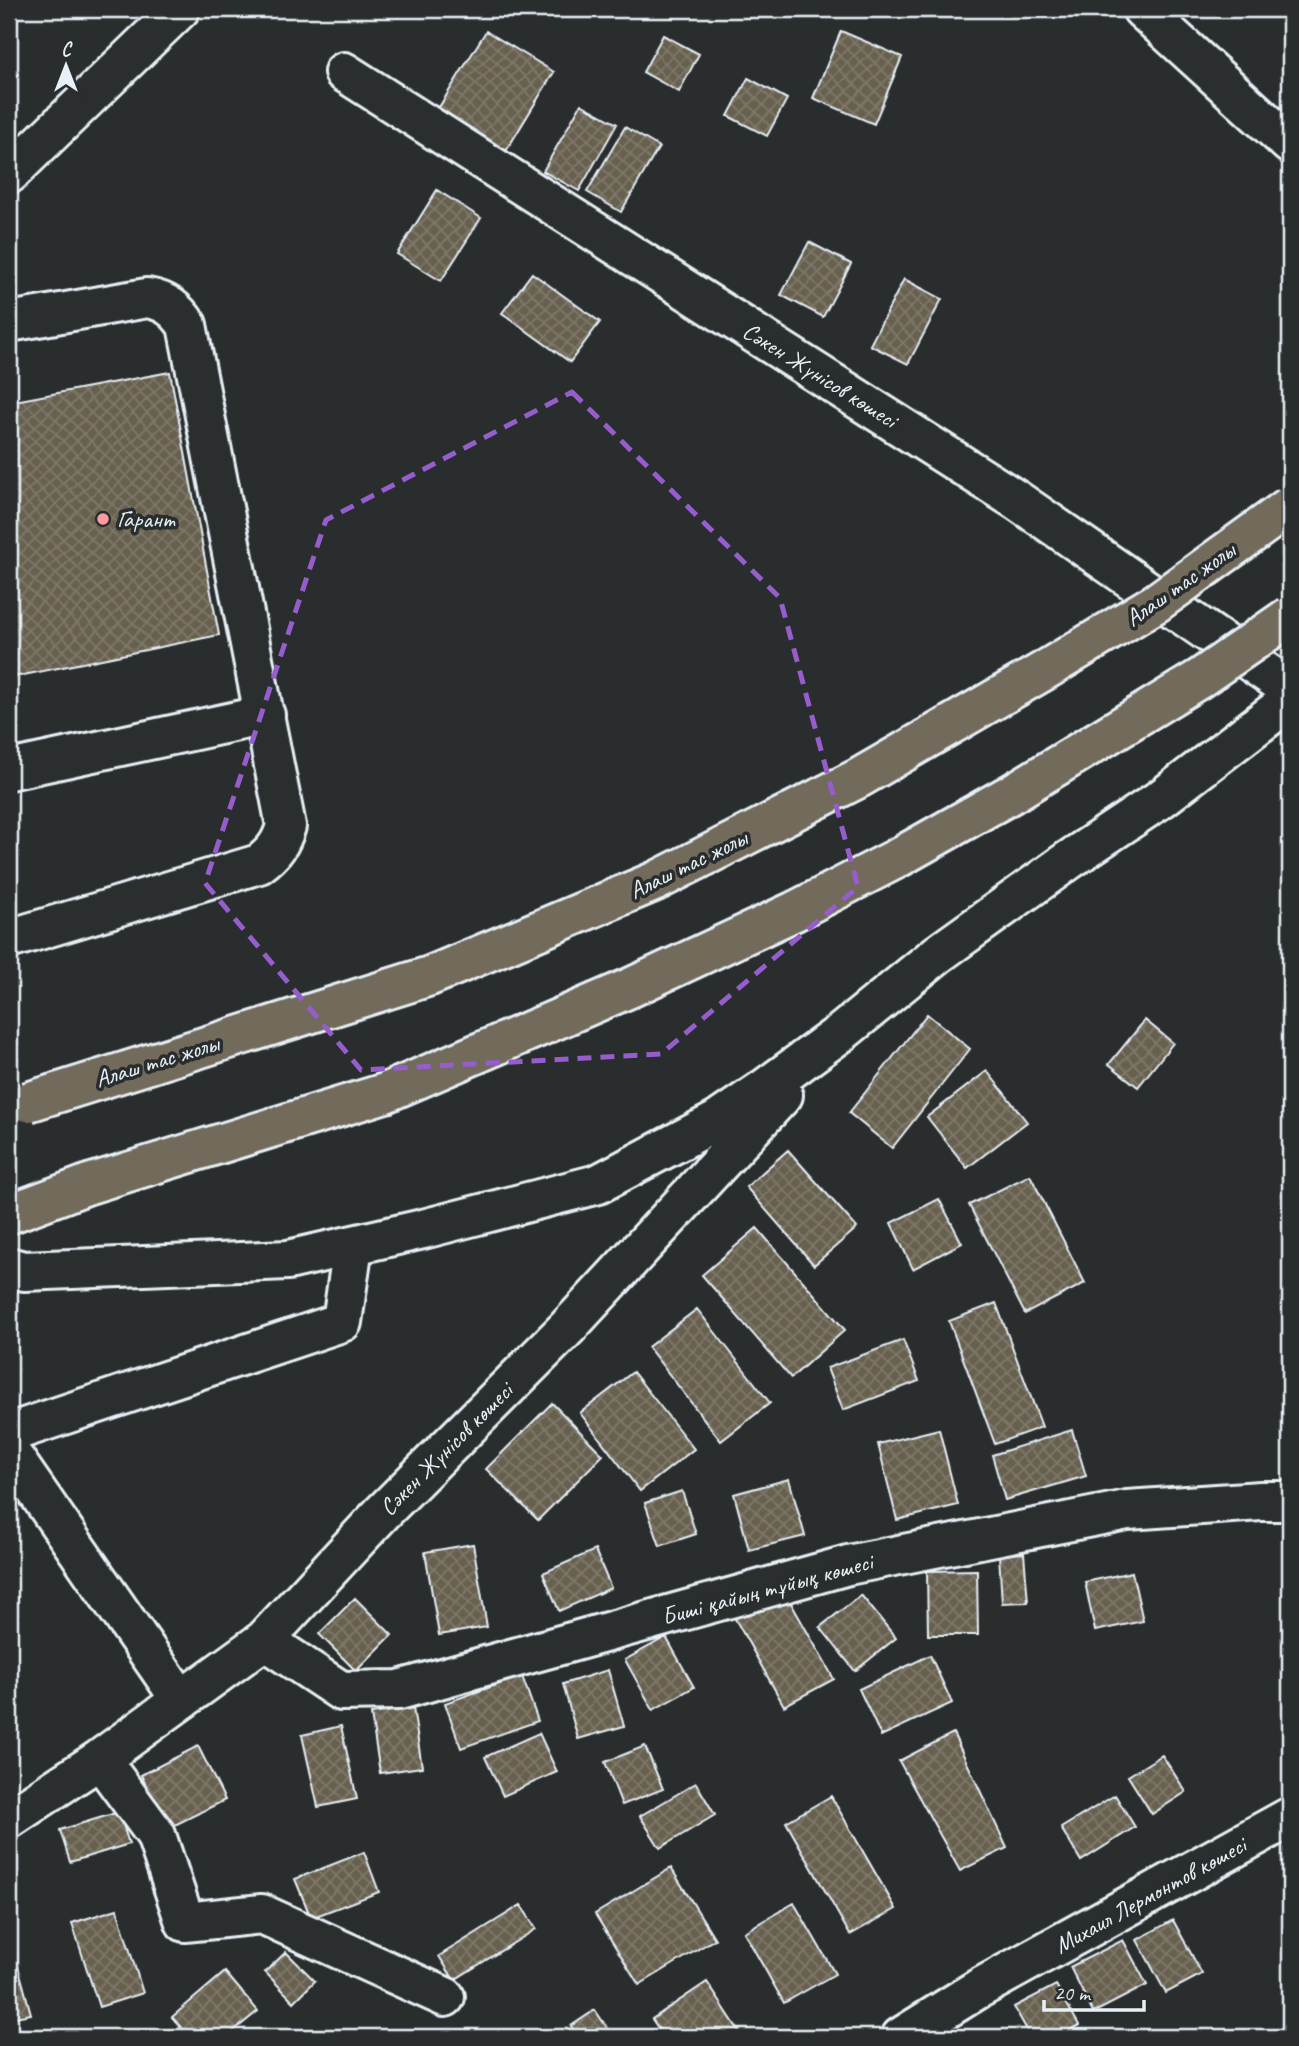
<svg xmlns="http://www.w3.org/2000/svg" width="1299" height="2046" font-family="Caveat,sans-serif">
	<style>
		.building { fill: url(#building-cross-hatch); stroke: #e8f1f8; stroke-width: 2 }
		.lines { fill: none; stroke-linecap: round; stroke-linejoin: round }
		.minor-casing { stroke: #e8f1f8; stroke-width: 44 }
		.major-casing { stroke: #e8f1f8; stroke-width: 44 }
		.minor { stroke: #2a2d2e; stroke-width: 38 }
		.major { stroke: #726b5a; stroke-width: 38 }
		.major-bridge-casing { stroke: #e8f1f8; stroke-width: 44; stroke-linecap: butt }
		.major-bridge { stroke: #726b5a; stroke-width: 38 }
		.marked { fill: none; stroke: #965dcd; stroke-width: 5; stroke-dasharray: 14 9; stroke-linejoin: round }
		.poi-dot { fill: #ff9aa2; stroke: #2a2d2e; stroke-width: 2.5 }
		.labels { text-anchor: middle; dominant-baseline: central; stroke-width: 7; stroke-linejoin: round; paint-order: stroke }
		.street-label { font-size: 24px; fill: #e8f1f8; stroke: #2a2d2e }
		.poi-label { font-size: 24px; fill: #e8f1f8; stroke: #2a2d2e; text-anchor: start }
	</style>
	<defs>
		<pattern id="building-cross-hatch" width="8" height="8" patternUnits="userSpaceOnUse" patternTransform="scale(1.75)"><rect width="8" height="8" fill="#686150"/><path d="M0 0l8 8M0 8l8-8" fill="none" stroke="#7e786a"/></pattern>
	</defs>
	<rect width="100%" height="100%" fill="#2a2d2e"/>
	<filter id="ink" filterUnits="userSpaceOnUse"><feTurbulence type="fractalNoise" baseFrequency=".0143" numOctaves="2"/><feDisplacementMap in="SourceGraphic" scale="14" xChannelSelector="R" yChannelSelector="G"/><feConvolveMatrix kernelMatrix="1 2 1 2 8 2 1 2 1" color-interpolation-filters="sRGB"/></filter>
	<g filter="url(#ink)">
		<path class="building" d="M486 31 554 72 506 151 438 109Z
			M841 31 902 57 874 124 813 98Z
			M663 35 699 54 679 92 643 72Z
			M748 78 787 99 767 136 728 116Z
			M581 104 617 124 579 191 543 171Z
			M625 127 659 147 621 212 587 192Z
			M437 190 481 218 441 281 397 254Z
			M809 242 851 264 823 317 781 295Z
			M532 273 600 322 570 362 502 313Z
			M904 279 942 299 908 364 870 345Z
			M170 372 219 635 9 678V402Z
			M927 1014 970 1049 892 1148 849 1113Z
			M1145 1020 1173 1043 1138 1087 1109 1064Z
			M987 1071 1027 1122 967 1168 927 1117Z
			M788 1150 857 1228 814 1265 746 1187Z
			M1030 1175 1085 1283 1025 1314 969 1205Z
			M939 1199 962 1243 913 1269 891 1223Z
			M757 1228 845 1330 791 1378 702 1275Z
			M996 1303 1042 1427 995 1444 949 1321Z
			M697 1309 770 1403 721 1441 648 1347Z
			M903 1340 919 1381 843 1410 827 1368Z
			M633 1372 694 1449 640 1491 580 1413Z
			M552 1403 603 1455 538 1520 486 1469Z
			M939 1429 958 1505 897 1520 878 1444Z
			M1072 1430 1086 1476 1005 1500 992 1455Z
			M789 1479 805 1536 749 1550 734 1494Z
			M682 1491 696 1534 660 1546 645 1503Z
			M473 1544 487 1627 439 1635 425 1552Z
			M595 1550 611 1588 559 1611 543 1573Z
			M1024 1553 1028 1602 1002 1603 999 1555Z
			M977 1570 978 1635H928L927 1571Z
			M1132 1572 1143 1621 1095 1631 1085 1582Z
			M783 1589 834 1679 784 1706 734 1617Z
			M861 1595 896 1638 855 1671 820 1627Z
			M355 1598 392 1635 356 1671 319 1634Z
			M666 1637 694 1687 653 1710 625 1660Z
			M930 1655 952 1703 881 1736 859 1689Z
			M608 1670 624 1726 578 1739 563 1684Z
			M522 1676 538 1721 461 1748 445 1703Z
			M413 1708 422 1767 380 1773 371 1714Z
			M341 1726 357 1799 318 1807 302 1735Z
			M539 1733 557 1772 503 1796 485 1757Z
			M953 1733 1007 1848 960 1871 899 1761Z
			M198 1746 225 1800 167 1829 141 1775Z
			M645 1746 663 1789 622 1805 605 1762Z
			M1162 1755 1186 1792 1152 1814 1128 1776Z
			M696 1783 715 1815 660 1848 640 1816Z
			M1115 1795 1135 1827 1081 1861 1061 1828Z
			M831 1796 896 1909 850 1935 786 1822Z
			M119 1812 129 1844 70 1862 60 1830Z
			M364 1852 379 1892 311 1918 295 1879Z
			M671 1868 715 1939 639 1985 595 1914Z
			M794 1903 835 1974 784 2003 744 1932Z
			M521 1905 536 1929 454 1980 439 1956Z
			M117 1909 143 1993 99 2007 72 1923Z
			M1173 1920 1202 1974 1166 1993 1137 1940Z
			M9 1933 31 2014 9 2018Z
			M1123 1940 1147 1985 1093 2013 1070 1967Z
			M286 1952 315 1981 294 2002 265 1972Z
			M225 1972 258 2011 226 2037H189L172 2017Z
			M707 1982 739 2031 730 2037H664L652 2019Z
			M1056 1985 1079 2025 1057 2037H1031L1014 2007Z
			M595 2010 610 2032 602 2037H578L571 2026Z"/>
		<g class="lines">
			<g class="minor-casing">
				<path id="minor" d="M1142 9 1290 144
					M344 72 1018 501 1290 689
					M9 174 180 9
					M9 322 147 298C166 301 176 309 187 325L286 826C281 843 274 853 259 864L9 939
					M9 770 265 715
					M9 1267 24 1271 288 1260 423 1229 598 1184 717 1121 764 1089 842 1032 938 954 1069 860 1162 798 1290 700
					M9 1433 342 1322 353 1245
					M9 1451 181 1700
					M264 1640 341 1691 399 1690 848 1565 1127 1510 1261 1501H1290
					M100 1759 156 1835 185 1922 262 1914 445 1997
					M9 1819 100 1759 264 1640 382 1513 567 1328 783 1095
					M901 2037 978 1989 1290 1817"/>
			</g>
			<g class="major-casing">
				<path id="major" d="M9 1214 89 1184"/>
			</g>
			<use href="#minor" class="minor"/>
			<use href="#major" class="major"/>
			<g class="major-bridge-casing">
				<path id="major-bridge" d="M28 1102 430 976 656 881 859 778 1047 669 1156 603 1290 506
					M89 1184 385 1093 632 987 795 911 896 859 1011 794 1199 679 1290 616"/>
			</g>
			<use href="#major-bridge" class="major-bridge"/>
		</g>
	</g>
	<path class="marked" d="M572 392 780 598 858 887 661 1054 361 1070 205 883 326 520Z"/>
	<circle class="poi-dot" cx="103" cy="519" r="7"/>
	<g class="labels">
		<g class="street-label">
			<text transform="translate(820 375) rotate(32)">Сәкен Жүнісов көшесі</text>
			<text transform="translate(1180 584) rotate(-35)">Алаш тас жолы</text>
			<text transform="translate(688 864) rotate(-26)">Алаш тас жолы</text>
			<text transform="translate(157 1061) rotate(-17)">Алаш тас жолы</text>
			<text transform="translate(446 1449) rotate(-45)">Сәкен Жүнісов көшесі</text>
			<text transform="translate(767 1589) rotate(-15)">Биші қайың тұйық көшесі</text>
			<text transform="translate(1150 1895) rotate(-29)">Михаил Лермонтов көшесі</text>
		</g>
		<g class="poi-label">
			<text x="117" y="519">Гарант</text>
		</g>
	</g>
	<rect width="1299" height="2046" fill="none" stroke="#2a2d2e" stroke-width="35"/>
	<rect x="18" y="18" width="1264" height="2011" fill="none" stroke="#e8f1f8" stroke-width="2.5" filter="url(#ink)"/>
	<g transform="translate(66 66)" stroke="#2a2d2e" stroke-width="5" paint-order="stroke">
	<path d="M0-5L12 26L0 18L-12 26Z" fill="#e8f1f8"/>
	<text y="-10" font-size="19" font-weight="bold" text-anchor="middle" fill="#e8f1f8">С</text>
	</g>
	<path d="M1044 2000v10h100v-10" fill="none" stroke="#e8f1f8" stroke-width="3.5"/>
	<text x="1054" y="2000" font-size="21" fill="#e8f1f8" stroke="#2a2d2e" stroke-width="5" paint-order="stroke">20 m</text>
</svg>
